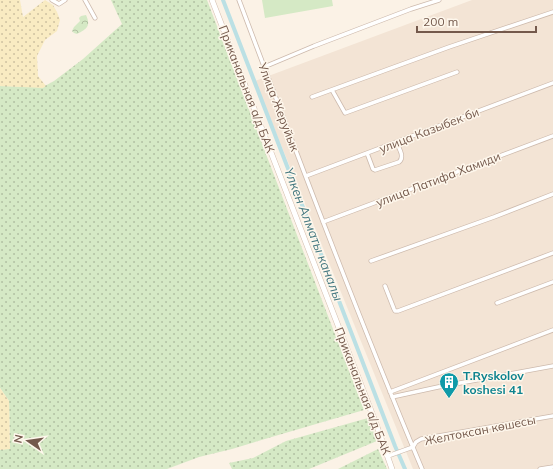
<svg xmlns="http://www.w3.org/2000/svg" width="553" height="469" font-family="Mulish,sans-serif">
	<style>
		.residential { fill: #f3e4d5 }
		.grass { fill: url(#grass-dots) }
		.forest { fill: url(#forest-crowns) }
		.sand { fill: url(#sand-dots) }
		.pitch { fill: #d5e9c5 }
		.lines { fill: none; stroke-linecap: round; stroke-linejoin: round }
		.canal { stroke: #bbe0e4; stroke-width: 4 }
		.street-casing { stroke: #cdbaad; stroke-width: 5 }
		.secondary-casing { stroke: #d2bcad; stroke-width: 6 }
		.street { stroke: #fff; stroke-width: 3.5 }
		.secondary { stroke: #fff; stroke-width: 5 }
		.labels { text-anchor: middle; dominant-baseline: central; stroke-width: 3; stroke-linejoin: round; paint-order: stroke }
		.street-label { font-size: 12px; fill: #74594c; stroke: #fef7ec }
		.culture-label { font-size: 12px; font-weight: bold; fill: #0d838f; stroke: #fef7ec; text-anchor: start }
		.water-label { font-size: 13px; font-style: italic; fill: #43777f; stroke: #fef7ec }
	</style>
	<defs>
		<pattern id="grass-dots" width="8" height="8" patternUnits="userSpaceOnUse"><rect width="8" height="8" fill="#d5e9c5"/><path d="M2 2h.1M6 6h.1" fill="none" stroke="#b1c0a2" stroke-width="1.8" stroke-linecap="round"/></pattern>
		<pattern id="forest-crowns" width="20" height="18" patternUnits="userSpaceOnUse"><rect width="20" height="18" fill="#d5e9c5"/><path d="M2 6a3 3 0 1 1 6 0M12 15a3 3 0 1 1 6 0" fill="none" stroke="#b1c0a2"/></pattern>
		<pattern id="sand-dots" width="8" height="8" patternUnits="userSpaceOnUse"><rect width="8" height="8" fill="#f9ebc2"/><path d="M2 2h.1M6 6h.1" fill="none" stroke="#cec1a0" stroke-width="1.8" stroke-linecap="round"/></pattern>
	</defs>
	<rect width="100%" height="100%" fill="#fbf2e6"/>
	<path class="residential" d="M472 0H553V469H413L255 81Z"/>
	<path class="grass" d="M111 0H207L364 410 275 436 232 449 199 457 167 469H0V450L10 448 9 401 0 388V86L43 87 54 81 83 59 122 24Z
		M368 418 377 441 309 469H232L229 463 253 458 286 441Z
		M378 449 387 469H338Z"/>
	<path class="forest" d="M86 15C91 26 87 29 77 34L74 33 72 31 74 27 80 21 79 18 81 16Z"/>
	<path class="sand" d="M0 0H20L23 17 45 0 53 5 57 12 60 20 57 31 45 40 37 56 38 76 46 86 43 88 0 86Z
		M0 388 9 401 10 449 0 450Z"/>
	<path class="pitch" d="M262 0H332L333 6 265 18Z"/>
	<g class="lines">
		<path class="canal" d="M223 0 395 446 405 469"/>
		<g class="street-casing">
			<path id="street" d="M52 0 59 4 65 0
				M85 0 95 18
				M239 0C298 157 357 314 422 469
				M264 67 314 46 411 9 439 0
				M332 90 345 113 457 72
				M312 97 449 47 553 12
				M367 153 373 169 375 170 399 162C405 157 399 148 396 142
				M306 176 553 83
				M323 222 553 136
				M371 261 494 217 553 194
				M385 286 394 309 395 311H398L553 253
				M497 303 553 282
				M390 392 553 330
				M392 397 438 387 553 366
				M388 456 413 447 416 442 421 439 553 416
				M540 469 553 467"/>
		</g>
		<g class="secondary-casing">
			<path id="secondary" d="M212 0 375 421 392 469"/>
		</g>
		<use href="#street" class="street"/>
		<use href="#secondary" class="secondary"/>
	</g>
	<defs>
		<g id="building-pin" transform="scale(1)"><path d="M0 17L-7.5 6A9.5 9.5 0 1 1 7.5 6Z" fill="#0f9aa8" stroke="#fef7ec"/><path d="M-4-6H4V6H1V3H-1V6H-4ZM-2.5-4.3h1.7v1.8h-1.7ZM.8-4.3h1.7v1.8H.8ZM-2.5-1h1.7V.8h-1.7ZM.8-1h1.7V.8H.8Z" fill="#fff"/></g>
	</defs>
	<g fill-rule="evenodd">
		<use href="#building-pin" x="449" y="382"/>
	</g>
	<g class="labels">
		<g class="street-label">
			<text transform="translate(247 89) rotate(69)">Приканальная а/д БАК</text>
			<text transform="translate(279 107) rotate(69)">Улица Жеруйык</text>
			<text transform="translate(429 130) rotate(-21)">улица Казыбек би</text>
			<text transform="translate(438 179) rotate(-21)">улица Латифа Хамиди</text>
			<text transform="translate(363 391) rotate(69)">Приканальная а/д БАК</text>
			<text transform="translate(480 430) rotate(-11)">Желтоксан көшесы</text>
		</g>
		<g class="culture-label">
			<text x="463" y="375">T.Ryskolov<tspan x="463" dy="14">koshesi 41</tspan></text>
		</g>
		<g class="water-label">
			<text transform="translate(314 234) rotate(69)">Үлкен Алматы каналы</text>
		</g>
	</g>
	<g transform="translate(28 441) rotate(283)" stroke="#fef7ec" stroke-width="3" paint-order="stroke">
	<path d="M0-3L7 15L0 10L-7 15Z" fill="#74594c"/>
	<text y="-6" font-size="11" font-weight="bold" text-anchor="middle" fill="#74594c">N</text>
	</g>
	<path d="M417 26v6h119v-6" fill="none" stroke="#74594c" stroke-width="2"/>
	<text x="423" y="26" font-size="12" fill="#74594c" stroke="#fef7ec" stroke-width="3" paint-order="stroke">200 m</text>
</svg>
